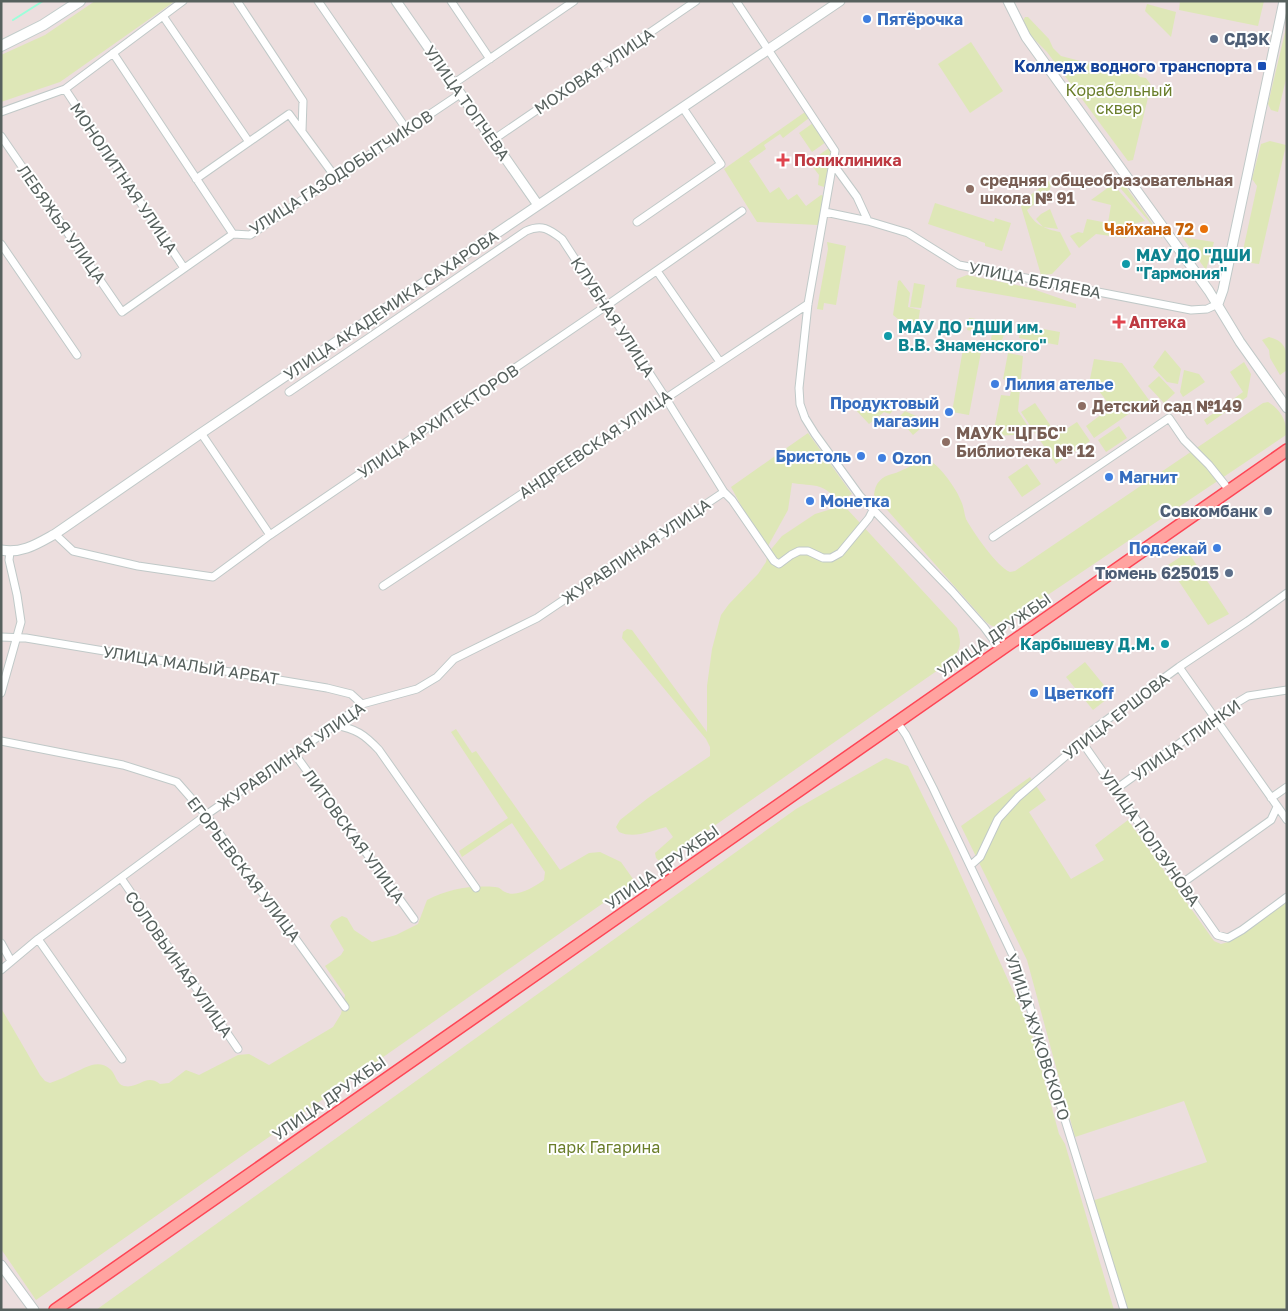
<svg xmlns="http://www.w3.org/2000/svg" width="1288" height="1311" font-family="'Golos Text',sans-serif">
	<style>
		.green { fill: #dee7b7 }
		.lines { fill: none; stroke-linecap: round; stroke-linejoin: round }
		.stream { stroke: #9bffda; stroke-width: 2 }
		.minor-casing { stroke: #c0c9c8; stroke-width: 9 }
		.tertiary-casing { stroke: #c0c9c8; stroke-width: 11 }
		.secondary-casing { stroke: #c2cdcb; stroke-width: 12 }
		.primary-casing { stroke: #fe4555; stroke-width: 14 }
		.minor { stroke: #fff; stroke-width: 7 }
		.tertiary { stroke: #fff; stroke-width: 9 }
		.secondary { stroke: #fff; stroke-width: 10 }
		.primary { stroke: #ffa3a0; stroke-width: 11 }
		.shop-dot { fill: #3f7fe0; stroke: #fff; stroke-width: 2 }
		.service-dot { fill: #5c6f8a; stroke: #fff; stroke-width: 2 }
		.transit-dot { fill: #1a4fb4; stroke: #fff; stroke-width: 2 }
		.health-dot { fill: #e0444e; stroke: #fff; stroke-width: 2 }
		.education-dot { fill: #8d6e63; stroke: #fff; stroke-width: 2 }
		.food-dot { fill: #e8710a; stroke: #fff; stroke-width: 2 }
		.culture-dot { fill: #0f9aa8; stroke: #fff; stroke-width: 2 }
		.labels { text-anchor: middle; dominant-baseline: central; stroke-width: 4; stroke-linejoin: round; paint-order: stroke }
		.shop-label { font-size: 16px; font-weight: bold; fill: #366cbe; stroke: #fff; text-anchor: start }
		.service-label { font-size: 16px; font-weight: bold; fill: #4e5e75; stroke: #fff; text-anchor: end }
		.transit-label { font-size: 16px; font-weight: bold; fill: #164399; stroke: #fff; text-anchor: end }
		.street-label { font-size: 16px; fill: #57615e; stroke: #fff }
		.park-label { font-size: 16px; fill: #6a7e2a; stroke: #fff }
		.health-label { font-size: 16px; font-weight: bold; fill: #be3a42; stroke: #fff; text-anchor: start }
		.education-label { font-size: 16px; font-weight: bold; fill: #785e54; stroke: #fff; text-anchor: start }
		.food-label { font-size: 16px; font-weight: bold; fill: #c56008; stroke: #fff; text-anchor: end }
		.culture-label { font-size: 16px; font-weight: bold; fill: #0d838f; stroke: #fff; text-anchor: start }
	</style>
	<rect width="100%" height="100%" fill="#ecdede"/>
	<path class="green" d="M95 1H175L60 82 1 102V55L45 35Z
		M1180 1H1264L1258 26 1179 10Z
		M1147 4 1176 12 1171 37 1145 11Z
		M1025 17H1028L1049 39 1053 48 1061 56 1115 70 1124 62 1140 77 1146 78 1151 85 1133 160 1128 161 1047 52 1030 35 1023 21Z
		M1287 24V75L1278 112 1271 110 1268 104Z
		M971 42 1003 91 970 113 938 64Z
		M805 112 809 118 783 138 780 134 764 145 766 149 749 161 770 193 779 187 788 200 797 194 806 206 821 195 824 196 818 225 757 222 724 169Z
		M813 123 826 142 812 152 799 133Z
		M1270 141 1286 145 1259 264 1251 263 1242 255 1257 186 1252 179 1261 144Z
		M829 148 831 152 824 187 818 185 819 175 809 162Z
		M1053 178 1049 192 1027 210C1034 225 1045 229 1060 232L1071 254 1052 274 1041 275 1020 203Z
		M1118 180H1121L1162 237V239L1147 219 1115 182Z
		M1113 184 1145 221 1129 225 1126 238 1096 234 1079 248 1070 236 1078 232 1083 233 1087 219 1108 223 1111 205 1091 200Z
		M935 203 994 222 995 218 1011 223 1002 251 985 246V243L928 224Z
		M1050 209 1058 229 1043 227 1036 219 1041 214Z
		M1182 237 1214 242 1206 270Z
		M827 242 846 246 836 305 824 303 823 310 817 309 828 249Z
		M967 275 1030 288 1076 304V308L956 287 957 279Z
		M900 280 910 293 908 307 920 310 918 323 898 319 893 315 898 281Z
		M914 283 925 285 921 308 910 307Z
		M969 318 991 321 988 334 967 330Z
		M994 319 1003 320 1006 322 1003 338 1000 342 991 340Z
		M1021 325 1060 332 1058 345 1019 338Z
		M1269 337C1288 342 1287 353 1287 370L1280 375 1270 358 1269 350 1262 340Z
		M963 349 981 352 969 415 952 412Z
		M1165 350 1181 369 1178 384 1167 382 1153 367Z
		M1008 353 1023 356 1018 411 1033 434 994 436 993 434 1001 395 1010 396 1013 381 1003 379Z
		M1094 359 1122 363 1149 400 1094 438 1086 426 1111 407 1090 379Z
		M1244 362 1251 374 1247 397 1207 425 1204 420 1243 392 1230 372Z
		M1184 370 1199 374 1205 382 1183 397 1180 392Z
		M1159 376 1175 393 1164 403 1148 386Z
		M852 400 896 406 890 414 884 412 869 424 852 406 849 409 848 407Z
		M1268 402C1280 409 1288 422 1286 435L1003 625C996 628 992 627 986 622L874 495C875 483 881 477 892 474 904 471 918 460 928 461 937 461 958 491 961 501 964 507 964 513 966 519 973 532 997 567 1010 572L1015 571 1263 403Z
		M1035 403 1057 435 1077 422 1090 441 1056 464 1021 412Z
		M905 411 916 416 922 422 920 429 913 435 898 418Z
		M1119 426 1127 438 1106 452 1098 440Z
		M808 433 852 494C836 505 834 492 820 487 812 484 801 485 792 483L788 510 768 546 744 511 731 487Z
		M1027 464 1041 484 1022 497 1008 477Z
		M838 507 848 510 957 628C962 644 961 648 951 661L671 856 660 862 656 858 655 853 673 837 666 827C651 831 634 839 619 832L616 827 620 820 648 798 710 756V747L706 739 622 638 623 632 627 629 632 630 707 732V686L712 649 721 615 729 604 758 574 766 562 768 553 782 536 815 514Z
		M1188 552 1229 614 1208 625 1168 565Z
		M1085 662 1112 695 1093 710 1066 677Z
		M456 729 472 753 476 751 560 870 589 853 600 852 621 862 633 879 629 885 36 1300 1 1249V1008L40 1075 45 1081 50 1083C57 1080 64 1078 71 1074 84 1069 97 1058 110 1069 116 1074 116 1084 124 1086 140 1089 145 1073 160 1084L169 1083 186 1070 199 1075 238 1055 249 1054 269 1065 333 1027 341 1014 345 995 325 966 341 955 344 950 330 926 333 921 342 916 347 918 354 930 372 942 396 935 418 924 427 900C448 889 471 885 495 887 500 887 501 890 505 892 517 898 534 887 544 880L545 872 512 823 462 857 459 851 508 818 451 732Z
		M886 758 908 766 949 849 1031 1031 1059 1134 1065 1144 1114 1310H96L796 809Z
		M1030 777 1046 800 1029 812 1071 879 1104 860 1095 845 1128 820 1214 941 1221 944 1228 942 1287 899V1310H1120L1086 1203 1207 1162 1184 1101 1075 1137 1027 960 961 826Z"/>
	<g class="lines">
		<path class="stream" d="M13 20 43 1"/>
		<g class="minor-casing">
			<path id="minor" d="M237 1 303 101 302 131
				M318 1 407 130
				M451 1 490 59
				M736 1 835 151 808 304 799 388 800 404 805 418 815 434 860 496 952 591 984 627 1001 650
				M163 16 249 142
				M113 53 233 234
				M453 84 574 1
				M65 89 184 268
				M1 112 65 89 183 1
				M1 136 122 312 233 234 250 235 460 94
				M493 140 696 1
				M833 164 857 197 868 221 908 233 959 265 1191 310 1207 309 1218 304
				M196 179 289 114 336 178
				M825 212 868 221
				M637 222 721 164 683 108
				M1 244 77 355
				M657 271 720 362
				M289 392 526 231C542 224 549 229 562 239L665 397 724 492 732 500 774 561 779 564 791 555 799 551H808L823 558H831L840 553 869 518 873 510
				M201 433 270 535
				M55 534 73 551 138 566 213 577 270 535 606 306 742 211
				M993 537 1169 418 1184 440 1209 465 1229 490
				M383 586 808 304
				M1 637 26 638 327 688 351 694 362 704
				M1179 667 1287 820
				M1 693 21 622 17 595 9 560 10 552
				M897 722 906 735 933 788 1016 962 1124 1310
				M335 725C356 729 364 734 379 750L476 888
				M1 741 123 765 177 782 206 815 345 1007
				M1082 742 1217 935 1228 938 1242 930 1287 897
				M294 753 414 919
				M1116 789 1233 705 1248 696 1287 690
				M1271 798 1287 787
				M971 865 980 857 998 819 1018 797 1082 742 1093 730 1179 667 1248 621 1287 593
				M121 878 238 1049
				M1181 884 1271 820 1277 807
				M38 939 122 1059
				M1 943 11 961
				M1 970 38 939 206 815 335 725 362 704 417 689 437 677 454 659 537 618 724 492"/>
		</g>
		<g class="tertiary-casing">
			<path id="tertiary" d="M396 1 538 205
				M1008 1 1026 37 1209 291 1240 342 1287 408
				M1218 304 1223 290 1284 1
				M1 550C22 554 37 544 55 534L197 436 840 1
				M1 1265 34 1310"/>
		</g>
		<g class="secondary-casing">
			<path id="secondary" d="M1 46 43 25 80 1"/>
		</g>
		<g class="primary-casing">
			<path id="primary" d="M55 1310 1287 450"/>
		</g>
		<use href="#minor" class="minor"/>
		<use href="#tertiary" class="tertiary"/>
		<use href="#secondary" class="secondary"/>
		<use href="#primary" class="primary"/>
	</g>
	<g class="shop-dot">
		<circle cx="867" cy="19" r="5"/>
		<circle cx="995" cy="384" r="5"/>
		<circle cx="949" cy="412" r="5"/>
		<circle cx="861" cy="456" r="5"/>
		<circle cx="882" cy="458" r="5"/>
		<circle cx="1109" cy="477" r="5"/>
		<circle cx="810" cy="501" r="5"/>
		<circle cx="1217" cy="548" r="5"/>
		<circle cx="1034" cy="693" r="5"/>
	</g>
	<g class="service-dot">
		<circle cx="1214" cy="39" r="5"/>
		<circle cx="1268" cy="511" r="5"/>
		<circle cx="1229" cy="573" r="5"/>
	</g>
	<rect class="transit-dot" x="1257" y="61" width="10" height="10" rx="2.5"/>
	<g class="health-dot">
		<path d="M780.5 152.5h5v5h5v5h-5v5h-5v-5h-5v-5h5z"/>
		<path d="M1116.5 314.5h5v5h5v5h-5v5h-5v-5h-5v-5h5z"/>
	</g>
	<g class="education-dot">
		<circle cx="970" cy="189" r="5"/>
		<circle cx="1082" cy="406" r="5"/>
		<circle cx="946" cy="442" r="5"/>
	</g>
	<circle class="food-dot" cx="1204" cy="229" r="5"/>
	<g class="culture-dot">
		<circle cx="1126" cy="264" r="5"/>
		<circle cx="888" cy="336" r="5"/>
		<circle cx="1165" cy="644" r="5"/>
	</g>
	<g class="labels">
		<g class="shop-label">
			<text x="877" y="19">Пятёрочка</text>
			<text x="1005" y="384">Лилия ателье</text>
			<text x="939" y="403" text-anchor="end">Продуктовый<tspan x="939" dy="18">магазин</tspan></text>
			<text x="851" y="456" text-anchor="end">Бристоль</text>
			<text x="892" y="458">Ozon</text>
			<text x="1119" y="477">Магнит</text>
			<text x="820" y="501">Монетка</text>
			<text x="1207" y="548" text-anchor="end">Подсекай</text>
			<text x="1044" y="693">Цветкоff</text>
		</g>
		<g class="service-label">
			<text x="1224" y="39" text-anchor="start">СДЭК</text>
			<text x="1258" y="511">Совкомбанк</text>
			<text x="1219" y="573">Тюмень 625015</text>
		</g>
		<g class="transit-label">
			<text x="1252" y="66">Колледж водного транспорта</text>
		</g>
		<g class="street-label">
			<text transform="translate(594 71) rotate(-34)">МОХОВАЯ УЛИЦА</text>
			<text transform="translate(467 103) rotate(55)">УЛИЦА ТОПЧЕВА</text>
			<text transform="translate(341 172) rotate(-33)">УЛИЦА ГАЗОДОБЫТЧИКОВ</text>
			<text transform="translate(124 178) rotate(56)">МОНОЛИТНАЯ УЛИЦА</text>
			<text transform="translate(62 224) rotate(55)">ЛЕБЯЖЬЯ УЛИЦА</text>
			<text transform="translate(1035 280) rotate(11)">УЛИЦА БЕЛЯЕВА</text>
			<text transform="translate(391 305) rotate(-34)">УЛИЦА АКАДЕМИКА САХАРОВА</text>
			<text transform="translate(613 317) rotate(57)">КЛУБНАЯ УЛИЦА</text>
			<text transform="translate(438 421) rotate(-34)">УЛИЦА АРХИТЕКТОРОВ</text>
			<text transform="translate(595 444) rotate(-34)">АНДРЕЕВСКАЯ УЛИЦА</text>
			<text transform="translate(636 551) rotate(-34)">ЖУРАВЛИНАЯ УЛИЦА</text>
			<text transform="translate(994 635) rotate(-35)">УЛИЦА ДРУЖБЫ</text>
			<text transform="translate(191 665) rotate(9)">УЛИЦА МАЛЫЙ АРБАТ</text>
			<text transform="translate(1116 716) rotate(-38)">УЛИЦА ЕРШОВА</text>
			<text transform="translate(1186 740) rotate(-35)">УЛИЦА ГЛИНКИ</text>
			<text transform="translate(291 756) rotate(-35)">ЖУРАВЛИНАЯ УЛИЦА</text>
			<text transform="translate(354 836) rotate(54)">ЛИТОВСКАЯ УЛИЦА</text>
			<text transform="translate(1150 838) rotate(55)">УЛИЦА ПОЛЗУНОВА</text>
			<text transform="translate(662 867) rotate(-35)">УЛИЦА ДРУЖБЫ</text>
			<text transform="translate(244 869) rotate(53)">ЕГОРЬЕВСКАЯ УЛИЦА</text>
			<text transform="translate(179 964) rotate(55)">СОЛОВЬИНАЯ УЛИЦА</text>
			<text transform="translate(1038 1037) rotate(72)">УЛИЦА ЖУКОВСКОГО</text>
			<text transform="translate(329 1098) rotate(-35)">УЛИЦА ДРУЖБЫ</text>
		</g>
		<g class="park-label">
			<text x="1119" y="90">Корабельный<tspan x="1119" dy="18">сквер</tspan></text>
			<text x="604" y="1147">парк Гагарина</text>
		</g>
		<g class="health-label">
			<text x="794" y="160">Поликлиника</text>
			<text x="1129" y="322">Аптека</text>
		</g>
		<g class="education-label">
			<text x="980" y="180">средняя общеобразовательная<tspan x="980" dy="18">школа № 91</tspan></text>
			<text x="1092" y="406">Детский сад №149</text>
			<text x="956" y="433">МАУК "ЦГБС"<tspan x="956" dy="18">Библиотека № 12</tspan></text>
		</g>
		<g class="food-label">
			<text x="1194" y="229">Чайхана 72</text>
		</g>
		<g class="culture-label">
			<text x="1136" y="255">МАУ ДО "ДШИ<tspan x="1136" dy="18">"Гармония"</tspan></text>
			<text x="898" y="327">МАУ ДО "ДШИ им.<tspan x="898" dy="18">В.В. Знаменского"</tspan></text>
			<text x="1155" y="644" text-anchor="end">Карбышеву Д.М.</text>
		</g>
	</g>
	<rect width="1288" height="1311" fill="none" stroke="#57615e" stroke-width="5"/>
</svg>
